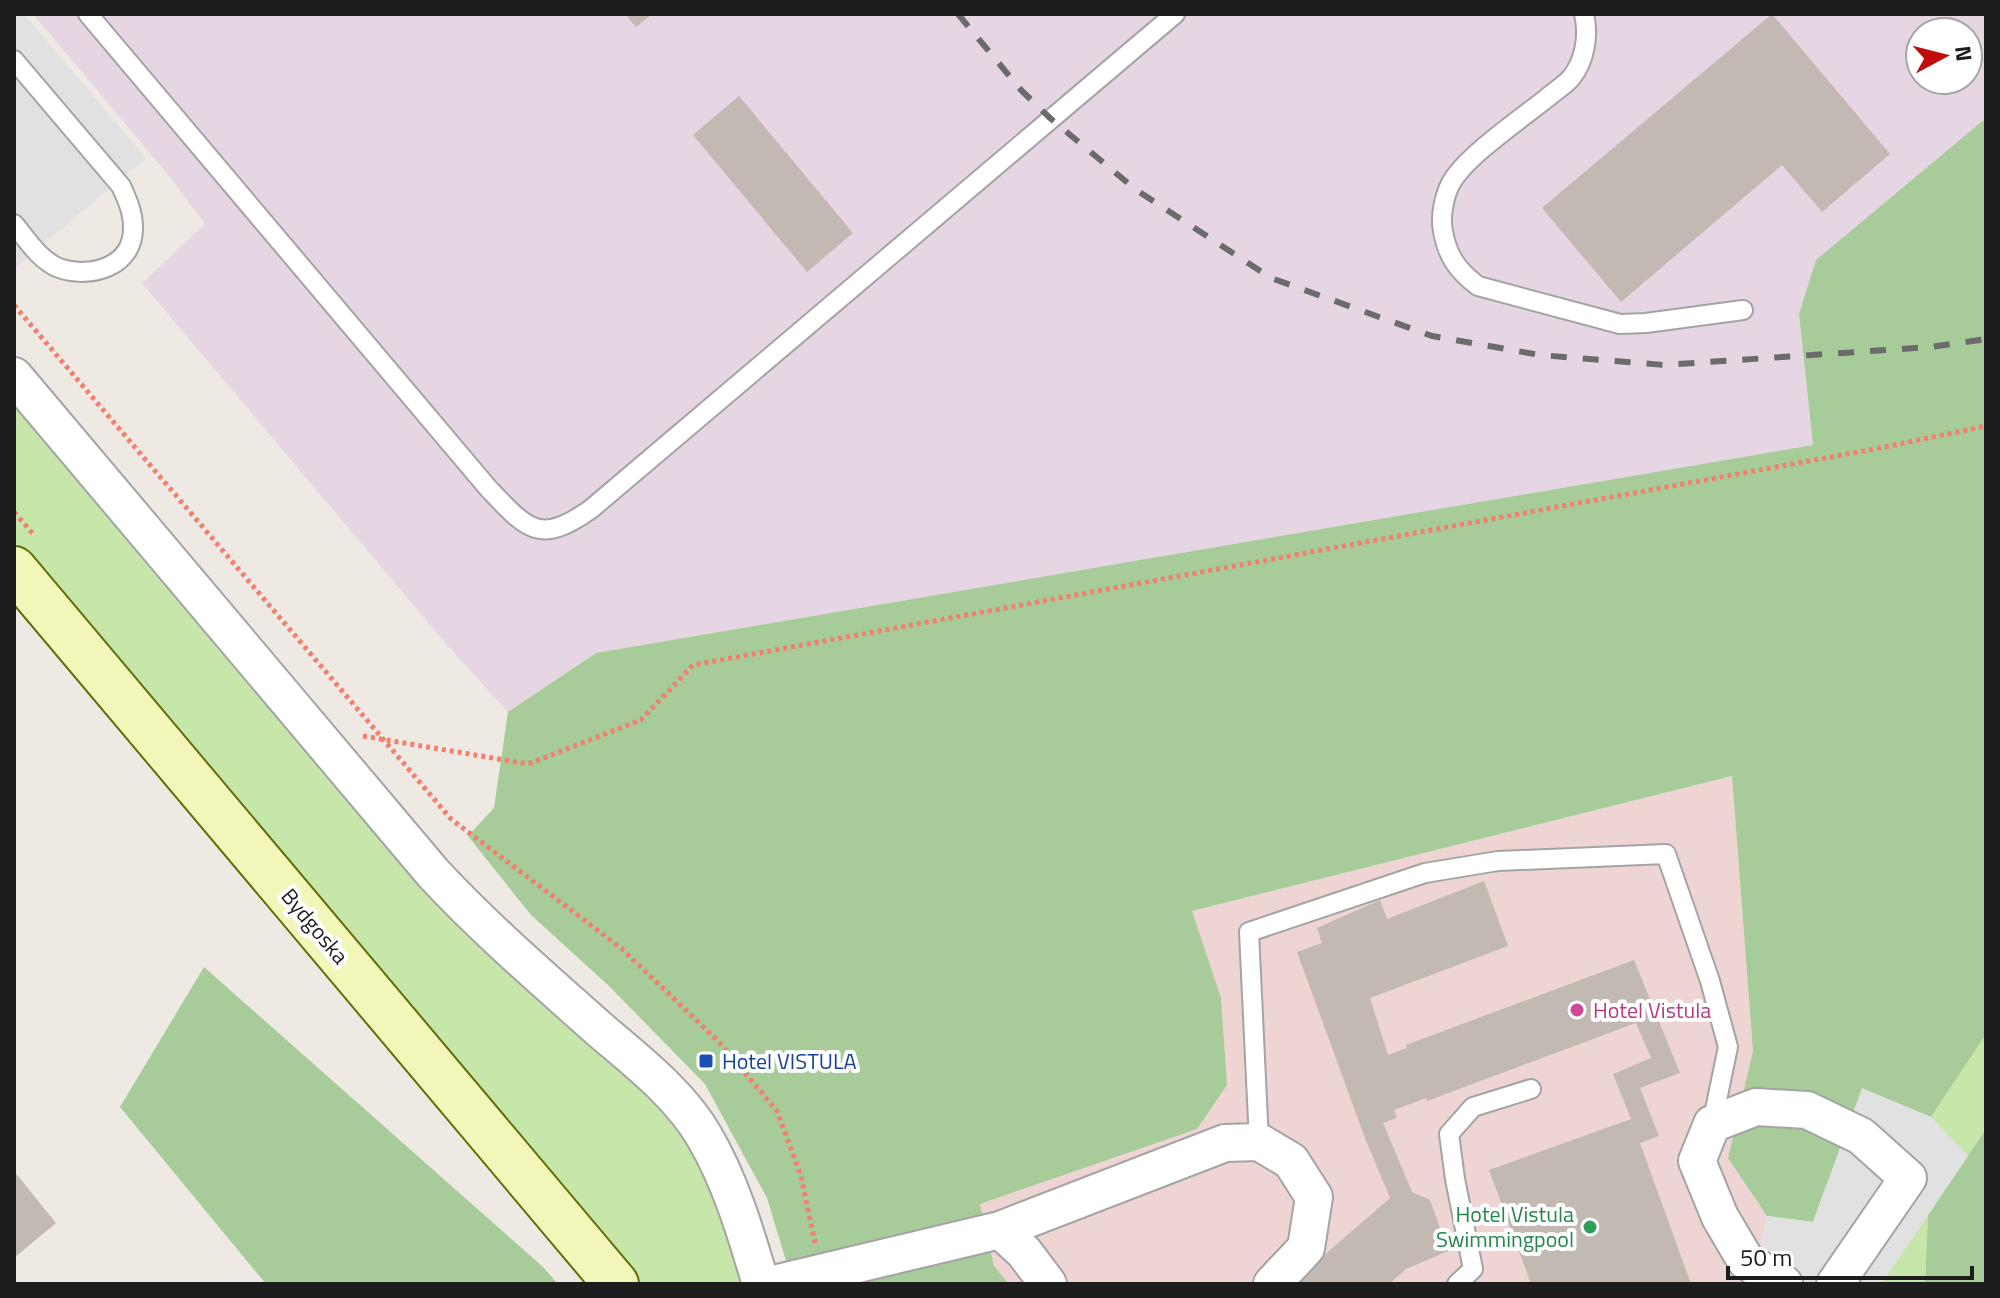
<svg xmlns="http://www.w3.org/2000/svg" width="2000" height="1298" font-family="'Titillium Web',sans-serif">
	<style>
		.commercial { fill: #eed4d2 }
		.industrial { fill: #e6d5e3; fill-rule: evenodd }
		.grass { fill: #c6e6aa }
		.forest { fill: #a7cb99 }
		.parking { fill: #e1e1e1 }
		.building { fill: #c2bab2 }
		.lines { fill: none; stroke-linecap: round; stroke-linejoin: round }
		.lane-casing { stroke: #a4a4a4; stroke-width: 22 }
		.street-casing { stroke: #a4a4a4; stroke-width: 40 }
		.secondary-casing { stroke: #616e09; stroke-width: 48 }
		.path { stroke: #f37f6e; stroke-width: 5; stroke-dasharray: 4 4; stroke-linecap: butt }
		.lane { stroke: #fff; stroke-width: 18 }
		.street { stroke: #fff; stroke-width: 36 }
		.secondary { stroke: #f2f6b8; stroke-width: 44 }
		.rail { stroke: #6b6b6b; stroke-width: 6; stroke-dasharray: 16 16; stroke-linecap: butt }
		.hotel-dot { fill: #d1479c; stroke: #fff; stroke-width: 3 }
		.transit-dot { fill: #1a4fb4; stroke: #fff; stroke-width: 3 }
		.leisure-dot { fill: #2e9e5b; stroke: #fff; stroke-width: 3 }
		.labels { text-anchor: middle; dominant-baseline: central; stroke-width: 8; stroke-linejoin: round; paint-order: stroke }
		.street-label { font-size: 22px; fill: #1d1d1d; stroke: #fff }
		.hotel-label { font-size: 22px; fill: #b23c85; stroke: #fff; text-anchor: start }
		.transit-label { font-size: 22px; fill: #164399; stroke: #fff; text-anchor: start }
		.leisure-label { font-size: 22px; fill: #27864d; stroke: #fff; text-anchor: end }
	</style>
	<rect width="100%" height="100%" fill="#eeeae3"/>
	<path class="commercial" d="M1732 776 1753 1051 1728 1157 1767 1216 1752 1284H1009L994 1266 980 1204 1197 1129 1221 998 1192 911Z"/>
	<path class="industrial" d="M33 14H1986V118L1816 260 1799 314 1813 445 596 653 508 712 447 645 142 283 205 224 170 177ZM1920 32H1968V80H1920Z"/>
	<path class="grass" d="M14 400 656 1101 684 1136 707 1174 745 1284H640L14 541Z
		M1986 1034V1129L1968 1156 1931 1117Z
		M1928 1215 1925 1284H1881Z"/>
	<path class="forest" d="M1986 118V1034L1931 1117 1862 1089 1813 1222 1767 1216 1728 1158 1753 1051 1732 776 1192 911 1221 998 1227 1085 1197 1129 980 1204 994 1266 1009 1284H793L767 1198 705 1084 608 985 531 915 468 836 494 808 508 712 596 653 1813 445 1799 314 1816 260Z
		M204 967 542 1266 558 1284H266L120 1107Z
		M1986 1129V1284H1925L1928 1215Z"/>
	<path class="parking" d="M14 14H24L146 158 14 269Z
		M1862 1088 1931 1117 1968 1156 1881 1284H1752L1767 1216 1813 1222Z"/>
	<path class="building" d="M625 14H652L636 27Z
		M1772 14 1890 154 1822 212 1782 165 1621 302 1542 208Z
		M739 96 853 233 807 272 693 135Z
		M1484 881 1508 946 1370 998 1388 1055 1407 1048 1406 1045 1634 960 1680 1073 1640 1088 1659 1136 1640 1143 1691 1284H1531L1489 1170 1631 1119 1613 1074 1651 1058 1636 1023 1427 1101 1426 1098 1394 1110 1397 1118 1383 1123 1386 1130 1412 1192 1430 1200 1448 1251 1406 1269 1389 1284H1291L1390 1198 1365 1138 1297 952 1322 943 1317 928 1380 900 1387 919Z
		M14 1171 56 1223 14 1258Z"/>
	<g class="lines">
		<g class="lane-casing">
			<path id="lane" d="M88 14 488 488C527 529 539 546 591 509L1175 14
				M1584 14C1589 35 1585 61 1571 78 1565 85 1555 91 1547 98 1522 118 1466 156 1451 183 1444 196 1440 217 1443 231 1447 256 1458 271 1478 286L1620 324 1646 323 1743 310
				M14 60 121 186C127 199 133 212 133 227 134 267 90 279 59 268 40 261 26 238 14 224
				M1259 1142 1249 932 1425 873 1498 861 1666 854 1710 981 1728 1047 1712 1124
				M1457 1284 1473 1269 1455 1179 1449 1134 1473 1107 1531 1089"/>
		</g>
		<g class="street-casing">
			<path id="street" d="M14 376 433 873C485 929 542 978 598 1028 635 1060 679 1093 704 1136 731 1182 746 1234 761 1284
				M1000 1230 1024 1252 1048 1284
				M774 1284 1000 1230 1225 1143 1259 1142 1291 1161 1314 1197 1306 1248 1272 1284
				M1784 1284 1746 1261 1720 1217 1697 1161 1712 1124 1756 1107 1807 1110 1861 1136 1908 1178 1835 1284"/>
		</g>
		<g class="secondary-casing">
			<path id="secondary" d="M14 569 616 1284"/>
		</g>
		<path class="path" d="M14 305 451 819 621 948 717 1040 777 1111 801 1176 815 1243
			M14 512 34 535
			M363 736 528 764 641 720 693 665 1880 448 1986 426"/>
		<use href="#lane" class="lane"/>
		<use href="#street" class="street"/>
		<use href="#secondary" class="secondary"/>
		<path class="rail" d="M958 14 1021 90 1050 118 1135 189 1271 278 1432 336 1540 355 1664 365 1930 347 1986 339"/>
	</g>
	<circle class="hotel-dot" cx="1577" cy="1010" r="8"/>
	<rect class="transit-dot" x="698" y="1053" width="16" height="16" rx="4"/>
	<circle class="leisure-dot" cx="1590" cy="1227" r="8"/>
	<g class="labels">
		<g class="street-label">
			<text transform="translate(315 926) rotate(50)">Bydgoska</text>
		</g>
		<g class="hotel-label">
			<text x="1593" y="1010">Hotel Vistula</text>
		</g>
		<g class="transit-label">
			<text x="722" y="1061">Hotel VISTULA</text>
		</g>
		<g class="leisure-label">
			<text x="1574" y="1214">Hotel Vistula<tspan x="1574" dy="25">Swimmingpool</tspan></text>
		</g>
	</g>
	<rect width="2000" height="1298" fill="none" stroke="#1d1d1d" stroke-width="32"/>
	<g transform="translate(1944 56) rotate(83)"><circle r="38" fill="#ffffff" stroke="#a5a5a5" stroke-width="2"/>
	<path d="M0-6L14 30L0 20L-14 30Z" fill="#c10d09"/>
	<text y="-12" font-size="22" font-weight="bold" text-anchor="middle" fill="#1d1d1d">N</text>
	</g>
	<path d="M1728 1266v12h244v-12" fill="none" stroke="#1d1d1d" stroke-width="4"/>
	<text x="1740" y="1266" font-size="24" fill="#1d1d1d" stroke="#ffffff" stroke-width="6" paint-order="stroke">50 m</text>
</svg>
